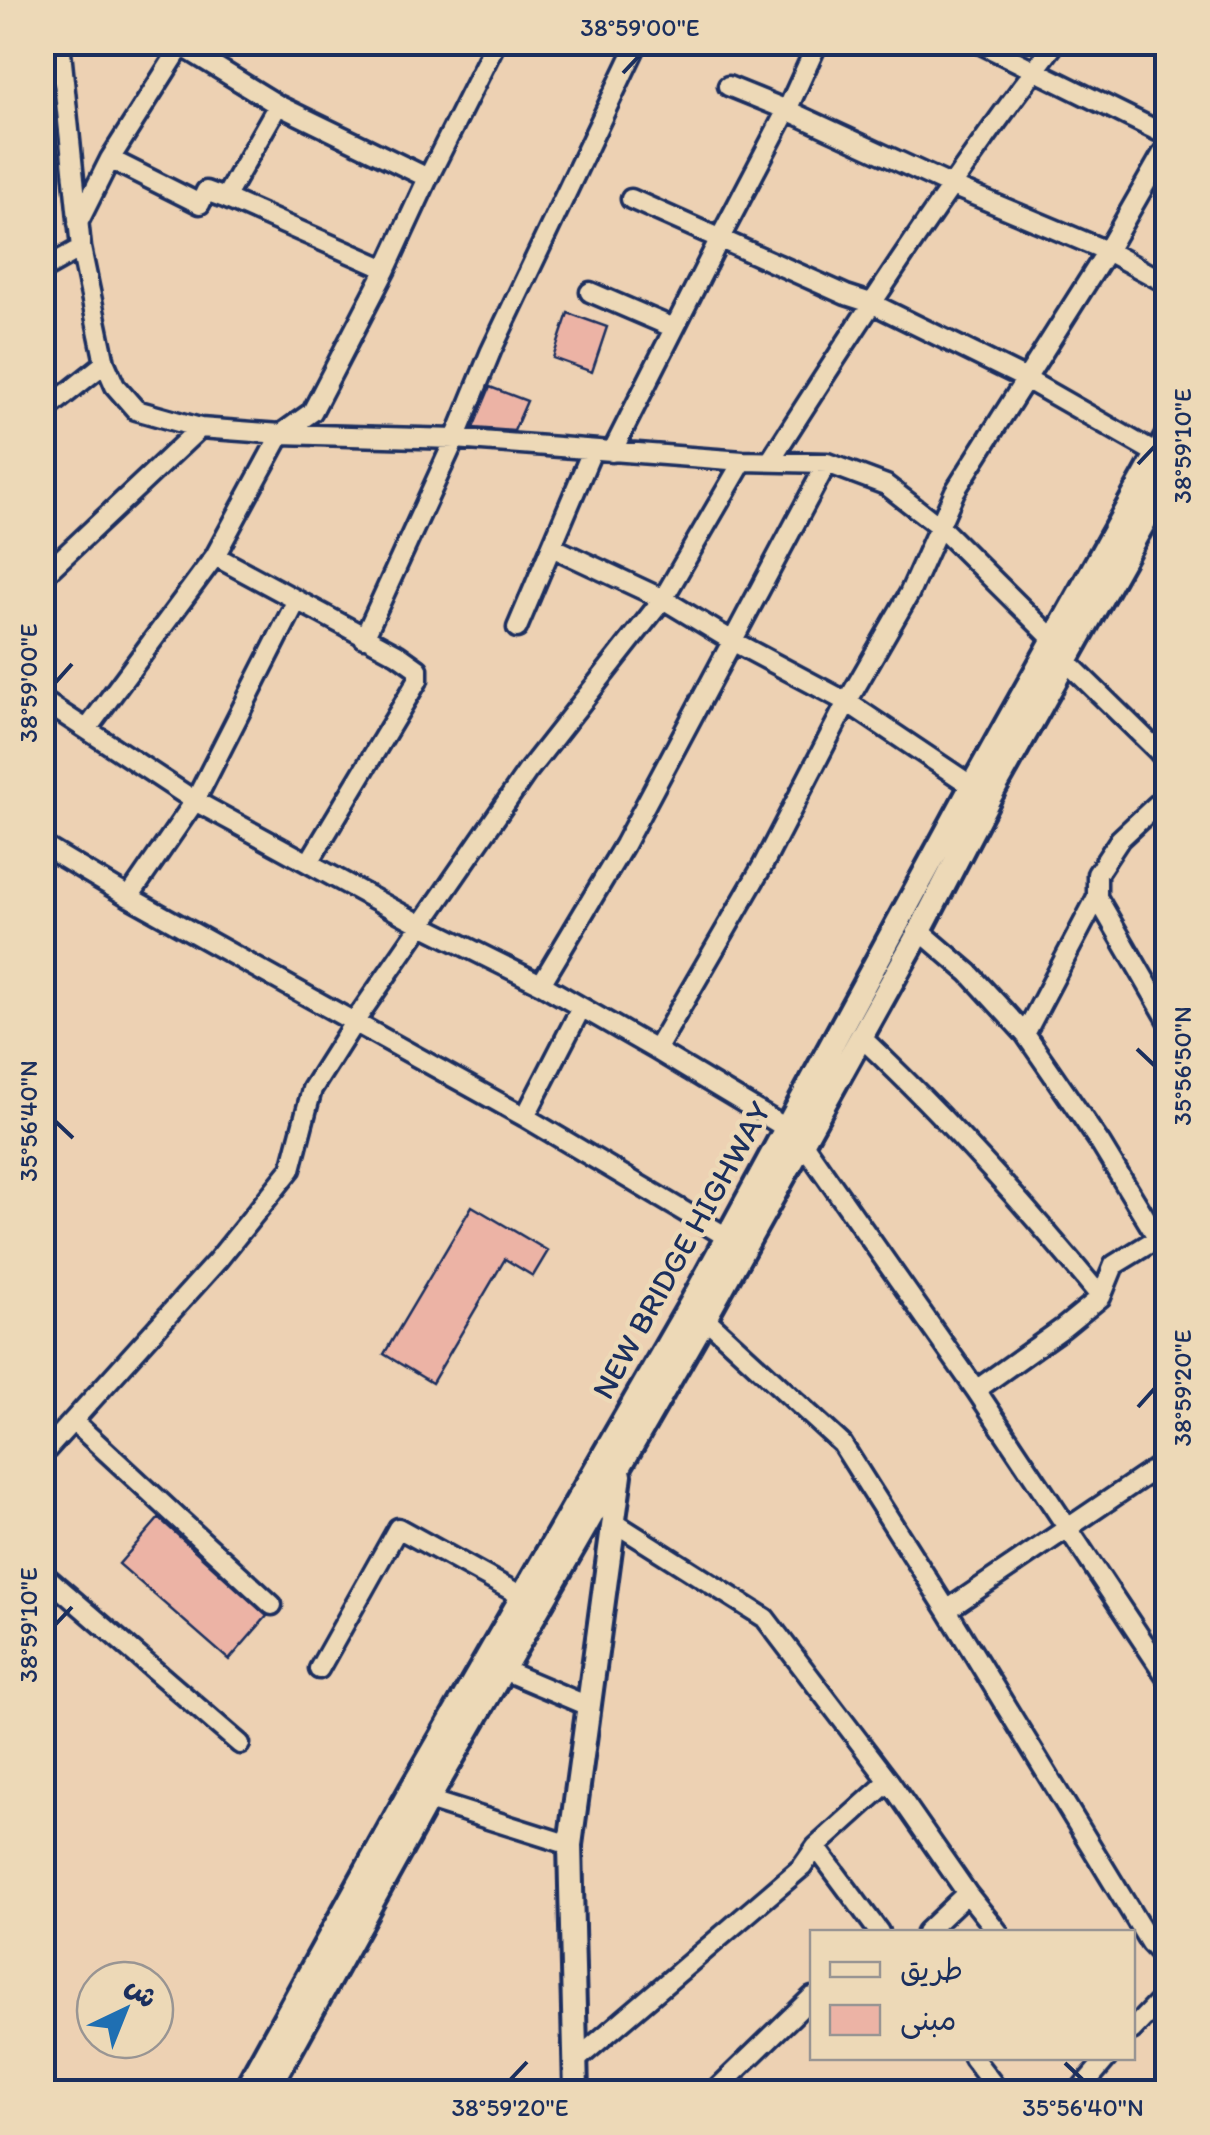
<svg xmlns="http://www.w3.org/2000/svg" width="1210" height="2135" font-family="Itim,'Playpen Sans Arabic',sans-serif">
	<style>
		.building { fill: #ecb3a5; stroke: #1b2f5e; stroke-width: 2.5 }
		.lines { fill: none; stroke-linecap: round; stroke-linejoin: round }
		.minor-casing { stroke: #1b2f5e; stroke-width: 25 }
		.major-casing { stroke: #1b2f5e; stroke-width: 30 }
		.minor { stroke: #edd9b7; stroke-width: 18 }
		.major { stroke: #edd9b7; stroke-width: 22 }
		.ticks { fill: none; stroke: #1b2f5e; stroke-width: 4 }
		.labels { text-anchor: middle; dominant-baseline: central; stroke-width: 9; stroke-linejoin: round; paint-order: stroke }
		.street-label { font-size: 32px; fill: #1b2f5e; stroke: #edd9b7 }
		.neatline { fill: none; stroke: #1b2f5e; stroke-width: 4 }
		.ticks-label { font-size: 25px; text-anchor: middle; fill: #1b2f5e }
	</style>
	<rect width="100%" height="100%" fill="#edd1b3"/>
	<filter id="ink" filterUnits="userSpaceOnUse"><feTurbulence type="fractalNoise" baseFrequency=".01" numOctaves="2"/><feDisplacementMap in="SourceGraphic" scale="20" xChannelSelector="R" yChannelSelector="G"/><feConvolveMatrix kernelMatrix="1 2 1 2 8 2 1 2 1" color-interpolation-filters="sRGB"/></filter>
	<g filter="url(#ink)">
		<path class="building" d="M568 313 607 327 592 372 553 358Z
			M490 387 527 401 514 431 473 428Z
			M472 1206 548 1251 533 1276 505 1259 432 1383 384 1354Z
			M159 1518 267 1616 229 1660 119 1564Z"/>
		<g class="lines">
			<g class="minor-casing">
				<path id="minor" d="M60 42 81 248 105 363 115 386 136 410 200 428 281 434 455 439 743 461 827 463 886 485 940 527 1054 640
					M977 42 1168 136
					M182 46 278 105 428 178
					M728 86 787 110 952 186 1107 251 1168 284
					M110 159 200 204 206 191 225 198 386 269
					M225 198 278 105
					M631 199 846 295 871 303 1024 378 1157 454
					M78 223 110 159 184 42
					M42 270 81 248
					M590 292 674 328
					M42 413 105 363
					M612 452 720 238 787 110 818 42
					M770 461C861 318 953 177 1056 42
					M552 547 663 599 734 642 847 702 972 786
					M215 556 397 654 418 669V680L309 862
					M42 577 200 428
					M517 628 592 451
					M364 638 455 439 491 351 638 42
					M1066 661 1157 750 1168 763
					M42 700 195 801 420 924 541 984 656 1050 786 1128 802 1142 976 1390 1168 1679
					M87 729 215 556 281 434 312 412 386 269 428 178 496 42
					M1168 794 1120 839 1097 874V897L1168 1020
					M42 845 129 897 525 1117 727 1237
					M129 897 195 801 296 602
					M920 931 969 973 1025 1034 1100 1143 1168 1255
					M541 984 624 845 827 463
					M1025 1034 1097 897
					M861 1037C946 1117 1026 1206 1101 1297L1063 1328 976 1390
					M656 1050 763 865 847 702 909 594 955 491 1107 251 1168 144
					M525 1117 581 1008
					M1101 1297 1114 1265 1165 1234
					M705 1318 842 1444 947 1610 1150 1943 1168 1962
					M73 1421 272 1605
					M42 1455 217 1261 291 1169 312 1089 355 1021 527 772 663 599 743 461
					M615 1523 765 1618 889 1781 967 1893 998 1932
					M42 1573 240 1744
					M947 1610 1168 1460
					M319 1669 398 1528 522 1596
					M503 1670 588 1706
					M428 1800 570 1845
					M816 1847 879 1932
					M926 1932 967 1893
					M1132 2030 1168 1992
					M973 2058 999 2092
					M574 2062 802 1867 816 1847 889 1781
					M714 2092 812 1997
					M1078 2092 1107 2058"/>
			</g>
			<g class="major-casing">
				<path id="major" d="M244 2092 411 1790 692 1302 972 786 1168 435
					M267 2092 428 1800 705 1318 920 931 990 796 1168 479
					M576 2092 570 1845 620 1475"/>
			</g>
			<use href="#minor" class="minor"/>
			<use href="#major" class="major"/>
		</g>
	</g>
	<path class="ticks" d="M623 73 640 55M1138 464 1155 446M55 683 72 664M1137 1049 1155 1066M55 1121 73 1138M1138 1407 1155 1388M55 1625 72 1607M1065 2063 1083 2080M510 2080 527 2062"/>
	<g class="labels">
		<g class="street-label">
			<text transform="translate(681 1250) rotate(-61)">NEW BRIDGE HIGHWAY</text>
		</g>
	</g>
	<rect width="1210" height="2135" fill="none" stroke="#edd9b7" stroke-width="110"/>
	<rect x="810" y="1930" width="325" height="130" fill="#edd9b7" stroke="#999593" stroke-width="2.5"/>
	<rect x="830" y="1962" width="50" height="15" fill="#edd9b7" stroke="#999593" stroke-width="2.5"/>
	<text x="900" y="1980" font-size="30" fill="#1b2f5e">طريق</text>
	<rect x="830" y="2005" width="50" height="30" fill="#ecb3a5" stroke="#999593" stroke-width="2.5"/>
	<text x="900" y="2030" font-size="30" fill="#1b2f5e">مبنى</text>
	<g transform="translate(125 2010) rotate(43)"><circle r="48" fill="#edd9b7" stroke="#999593" stroke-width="2.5"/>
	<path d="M0-8L18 38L0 25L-18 38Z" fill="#1f6fb2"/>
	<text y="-15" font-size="28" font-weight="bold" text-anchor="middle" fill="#1b2f5e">ش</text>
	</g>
	<rect x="55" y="55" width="1100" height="2025" class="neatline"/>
	<g class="ticks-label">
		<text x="640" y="36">38°59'00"E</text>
		<text transform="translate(1182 446) rotate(-90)" y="9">38°59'10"E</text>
		<text transform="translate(28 683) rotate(-90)" y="9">38°59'00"E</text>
		<text transform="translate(1182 1066) rotate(-90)" y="9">35°56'50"N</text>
		<text transform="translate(28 1121) rotate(-90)" y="9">35°56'40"N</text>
		<text transform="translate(1182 1388) rotate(-90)" y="9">38°59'20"E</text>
		<text transform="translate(28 1625) rotate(-90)" y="9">38°59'10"E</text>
		<text x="510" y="2116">38°59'20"E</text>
		<text x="1083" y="2116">35°56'40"N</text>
	</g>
</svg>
